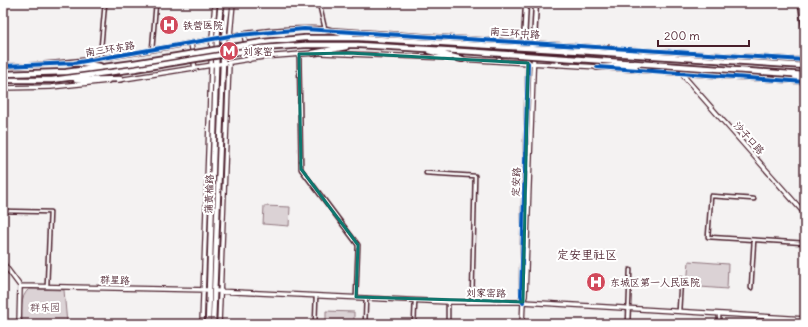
<svg xmlns="http://www.w3.org/2000/svg" width="808" height="327" font-family="Delius,'LXGW WenKai TC',sans-serif">
	<style>
		.green { fill: #dbd2d5; stroke: #927880 }
		.lines { fill: none; stroke-linecap: round; stroke-linejoin: round }
		.minor-casing { stroke: #4a1f2b; stroke-width: 5.5 }
		.tertiary-casing { stroke: #4a1f2b; stroke-width: 6 }
		.secondary-casing { stroke: #4a1f2b; stroke-width: 7 }
		.primary-casing { stroke: #4a1f2b; stroke-width: 8 }
		.trunk-casing { stroke: #4a1f2b; stroke-width: 8 }
		.minor { stroke: #fff; stroke-width: 2.5 }
		.tertiary { stroke: #fff; stroke-width: 3.5 }
		.secondary { stroke: #fff; stroke-width: 4 }
		.primary { stroke: #fff; stroke-width: 4.5 }
		.trunk { stroke: #fff; stroke-width: 4.5 }
		.trunk-bridge-casing { stroke: #4a1f2b; stroke-width: 8; stroke-linecap: butt }
		.trunk-bridge { stroke: #fff; stroke-width: 4.5 }
		.cycleway-casing { stroke: #fff; stroke-width: 6 }
		.cycleway { stroke: #0057b8; stroke-width: 4 }
		.marked { fill: none; stroke: #0f766e; stroke-width: 3; stroke-linejoin: round }
		.labels { text-anchor: middle; dominant-baseline: central; stroke-width: 4; stroke-linejoin: round; paint-order: stroke }
		.poi-label { font-size: 10px; fill: #4a1f2b; stroke: #fff; text-anchor: start }
		.street-label { font-size: 10px; fill: #4a1f2b; stroke: #fff }
		.park-label { font-size: 10px; fill: #6e4c56; stroke: #fff }
		.quarter-label { font-size: 12px; fill: #4a1f2b; stroke: #fff }
	</style>
	<rect width="100%" height="100%" fill="#f4f2f2"/>
	<filter id="ink" filterUnits="userSpaceOnUse"><feTurbulence type="fractalNoise" baseFrequency=".025" numOctaves="2"/><feDisplacementMap in="SourceGraphic" scale="8" xChannelSelector="R" yChannelSelector="G"/><feConvolveMatrix kernelMatrix="1 2 1 2 8 2 1 2 1" color-interpolation-filters="sRGB"/></filter>
	<g filter="url(#ink)">
		<path class="green" d="M264 206 290 207 289 226 263 224Z
			M689 261 728 264 727 289 687 286Z
			M29 289 64 290 67 324H22C22 313 19 297 29 289Z
			M326 311 354 312V324H326Z"/>
		<g class="lines">
			<g class="minor-casing">
				<path id="minor" d="M319 3 325 29
					M800 3 805 38
					M152 50 156 3
					M299 54 301 169 358 245 356 297
					M100 58 105 3
					M426 173 475 176 472 300
					M754 199 711 196 708 237 805 243
					M3 211 50 212 47 286
					M751 288 754 240
					M679 311 681 278
					M315 324 316 296
					M365 324 366 298
					M414 324 415 301
					M448 324V302
					M628 324 630 270
					M719 324V314
					M780 324 781 318"/>
			</g>
			<g class="tertiary-casing">
				<path id="tertiary" d="M333 30 608 48
					M244 34 249 60
					M230 36 233 3
					M191 43 195 69
					M621 49 805 60
					M322 53 451 58
					M460 59 599 67
					M499 61 501 40
					M557 65 558 49
					M3 66C53 65 102 59 152 50 210 40 268 26 327 29
					M609 68 805 82
					M681 73 805 214
					M118 80 263 57 315 53
					M3 88 51 87 108 81
					M3 263 20 286 19 324
					M20 286 209 290
					M215 291 448 302H523L805 319
					M523 302 521 295 528 63 524 42
					M202 324 212 39 215 3
					M219 324 229 63
					M522 324 523 302 525 296 534 48"/>
			</g>
			<g class="secondary-casing">
				<path id="secondary" d="M524 42 526 3
					M534 42 536 3"/>
			</g>
			<g class="primary-casing">
				<path id="primary" d="M208 324 217 38 221 3
					M213 324 224 37 228 3"/>
			</g>
			<g class="trunk-casing">
				<path id="trunk" d="M325 29 351 36
					M305 38H359L478 45
					M305 45H358L477 52
					M607 48 636 53
					M429 51 462 59
					M579 51 805 66
					M313 53 346 47
					M578 59 805 75
					M74 63 100 66
					M597 67 636 65
					M3 74 66 72 134 63
					M795 76 805 79
					M3 80H52L135 69
					M76 80 120 79"/>
			</g>
			<use href="#minor" class="minor"/>
			<use href="#tertiary" class="tertiary"/>
			<use href="#secondary" class="secondary"/>
			<use href="#primary" class="primary"/>
			<use href="#trunk" class="trunk"/>
			<g class="trunk-bridge-casing">
				<path id="trunk-bridge" d="M478 45 579 51
					M477 52 578 59
					M134 63 263 42 305 38
					M135 69 263 48 305 45"/>
			</g>
			<use href="#trunk-bridge" class="trunk-bridge"/>
			<g class="cycleway-casing">
				<path id="cycleway" d="M3 66 74 63 230 36 304 29 805 60
					M597 67 805 82
					M523 302 521 295 528 63"/>
			</g>
			<use href="#cycleway" class="cycleway"/>
		</g>
	</g>
	<path class="marked" d="M349 53 528 63 523 302 356 297 358 245 301 169 299 54Z"/>
	<defs>
		<g id="hospital-disc" transform="scale(1)"><circle r="9.5" fill="#d1495b" stroke="#fff"/><path d="M-5-5h3v3.5h4V-5h3V5h-3V1.5h-4V5h-3Z" fill="#fff"/></g>
		<g id="metro-disc" transform="scale(1)"><circle r="9.5" fill="#d1495b" stroke="#fff"/><path d="M-5.5 5V-5H-3L0 0L3-5H5.5V5H3V-.5L0 4L-3-.5V5Z" fill="#fff"/></g>
	</defs>
	<g fill-rule="evenodd">
		<use href="#hospital-disc" x="169" y="25"/>
		<use href="#metro-disc" x="229" y="51"/>
		<use href="#hospital-disc" x="596" y="282"/>
	</g>
	<g class="labels">
		<g class="poi-label">
			<text x="183" y="25">铁营医院</text>
			<text x="243" y="51">刘家窑</text>
			<text x="610" y="282">东城区第一人民医院</text>
		</g>
		<g class="street-label">
			<text transform="translate(515 33) rotate(4)">南三环中路</text>
			<text transform="translate(110 49) rotate(-9)">南三环东路</text>
			<text transform="translate(749 138) rotate(48)">沙子口路</text>
			<text transform="translate(516 182) rotate(-88)">定安路</text>
			<text transform="translate(209 194) rotate(-88)">蒲黄榆路</text>
			<text transform="translate(115 280) rotate(2)">群星路</text>
			<text transform="translate(486 293) rotate(1)">刘家窑路</text>
		</g>
		<g class="park-label">
			<text x="45" y="307">群乐园</text>
		</g>
		<g class="quarter-label">
			<text x="587" y="254">定安里社区</text>
		</g>
	</g>
	<rect width="808" height="327" fill="none" stroke="#fff" stroke-width="16"/>
	<rect x="8" y="8" width="792" height="311" fill="none" stroke="#4a1f2b" stroke-width="1.5" filter="url(#ink)"/>
	<path d="M658 40v6h91v-6" fill="none" stroke="#4a1f2b" stroke-width="2"/>
	<text x="664" y="40" font-size="12" fill="#4a1f2b" stroke="#ffffff" stroke-width="3" paint-order="stroke">200 m</text>
</svg>
